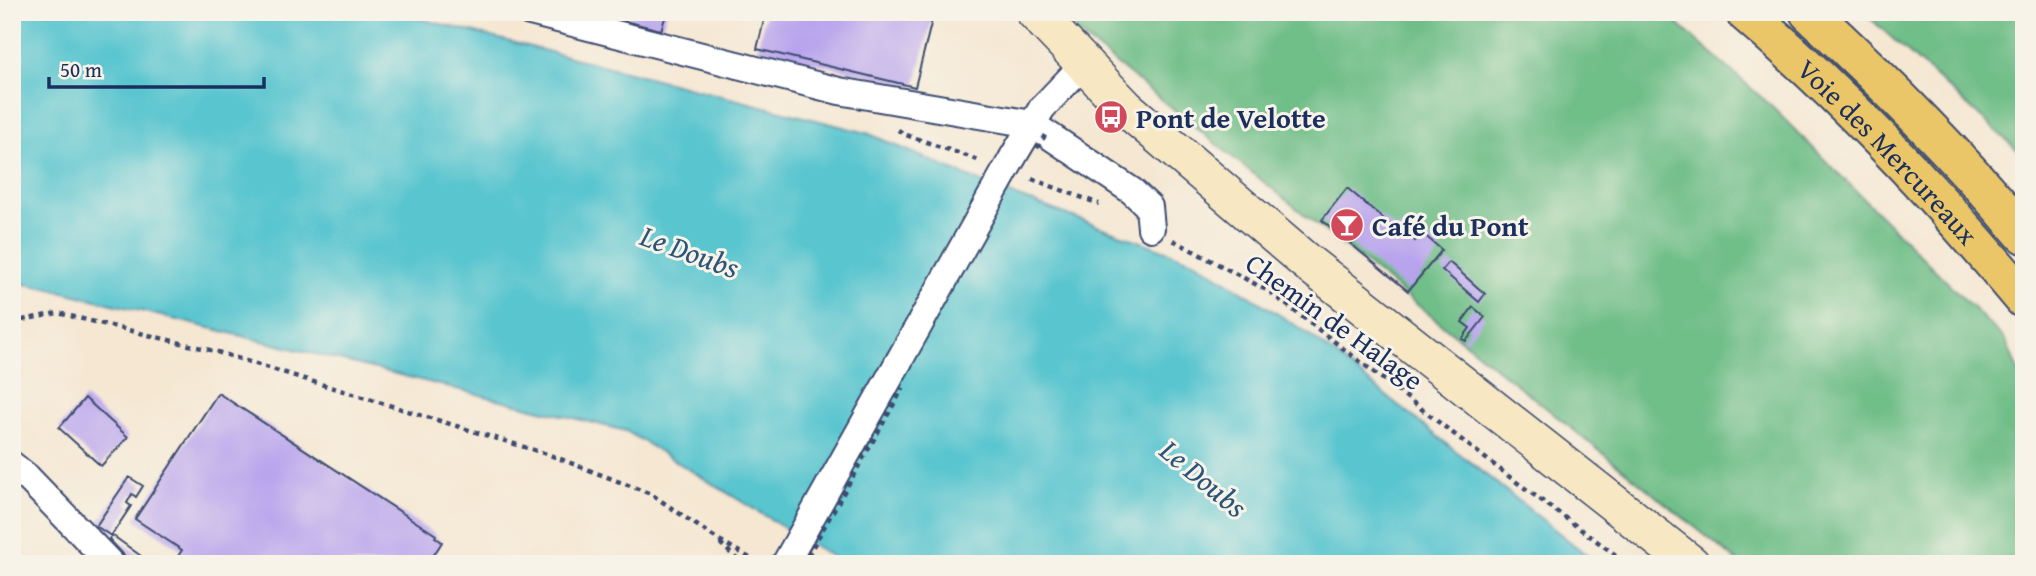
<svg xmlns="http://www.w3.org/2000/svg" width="2036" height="576" font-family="'Gentium Book Plus',serif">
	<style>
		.forest { fill: #70be88; stroke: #467673; stroke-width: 2 }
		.water { fill: #58c5cf; stroke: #3a7a96; stroke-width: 2 }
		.building { fill: #b8a3ed }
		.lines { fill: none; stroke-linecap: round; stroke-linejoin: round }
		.street-casing { stroke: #3c4b6f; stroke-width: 30 }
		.secondary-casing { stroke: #3c4b6f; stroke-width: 40 }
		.highway-casing { stroke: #3c4b6f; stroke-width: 42 }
		.path { stroke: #3c4b6f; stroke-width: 4.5; stroke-dasharray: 5 5; stroke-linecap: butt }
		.street { stroke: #fff; stroke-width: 26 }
		.secondary { stroke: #f7e8c3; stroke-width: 37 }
		.highway { stroke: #ebc669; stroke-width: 38 }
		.street-bridge-casing { stroke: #3c4b6f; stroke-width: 30; stroke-linecap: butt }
		.path-bridge { stroke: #3c4b6f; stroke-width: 4.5; stroke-dasharray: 5 5; stroke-linecap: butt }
		.street-bridge { stroke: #fff; stroke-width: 26 }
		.labels { text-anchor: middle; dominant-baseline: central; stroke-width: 6; stroke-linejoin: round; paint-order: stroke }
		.poi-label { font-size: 28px; font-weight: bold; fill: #1b2f5e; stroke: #f7f3e8; text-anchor: start }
		.street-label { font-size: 28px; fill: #1b2f5e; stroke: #f7f3e8 }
		.water-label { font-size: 30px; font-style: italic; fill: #2a547a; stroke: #f7f3e8 }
	</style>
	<rect width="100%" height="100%" fill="#f7f3e8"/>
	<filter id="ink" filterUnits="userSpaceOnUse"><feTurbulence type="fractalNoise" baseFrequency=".0143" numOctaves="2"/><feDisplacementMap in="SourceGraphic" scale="14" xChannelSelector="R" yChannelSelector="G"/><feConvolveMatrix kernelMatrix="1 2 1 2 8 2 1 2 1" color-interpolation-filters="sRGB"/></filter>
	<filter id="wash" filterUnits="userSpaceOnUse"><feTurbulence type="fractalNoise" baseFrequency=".00686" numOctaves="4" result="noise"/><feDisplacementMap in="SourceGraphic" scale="28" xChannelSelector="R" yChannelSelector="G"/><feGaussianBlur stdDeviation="1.57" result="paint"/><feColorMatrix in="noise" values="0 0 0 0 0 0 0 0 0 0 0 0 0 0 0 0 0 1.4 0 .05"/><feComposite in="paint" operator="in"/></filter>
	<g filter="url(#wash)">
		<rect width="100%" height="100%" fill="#f5e7d2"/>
		<path class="forest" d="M1055 12H1664L1768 103 2006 341 2024 386V564H1741L1079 34Z
			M1863 12H2024V156Z"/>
		<path class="water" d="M12 12H394L867 133 994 188 1196 262 1306 332 1598 564H844L626 431 48 288 12 282Z"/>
		<g id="blocks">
			<path class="building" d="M614 12H667L661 30 612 18Z
				M766 12H934L915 87 757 49Z
				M1347 188 1397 230 1400 226 1415 241 1422 233 1442 250 1408 291 1322 220Z
				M1449 262 1485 294 1479 302 1442 270Z
				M1473 307 1485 317 1466 341 1462 339 1470 328 1462 322Z
				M218 393 436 535 435 537 442 542 428 564H173L182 550 135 519Z
				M85 398 128 437 101 466 59 428Z
				M129 477 143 486 136 497 132 494 127 503 131 506 111 536 96 526Z
				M112 535 152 564H132L109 539Z"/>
		</g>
	</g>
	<g filter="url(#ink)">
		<use href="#blocks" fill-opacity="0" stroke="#3c4b6f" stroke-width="2"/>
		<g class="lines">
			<g class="street-casing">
				<path id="street" d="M530 12 839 91 1032 124 1132 191 1149 207 1151 228
					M1013 157 1042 108 1084 64
					M12 465 27 477 111 564
					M785 564 899 361"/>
			</g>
			<g class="secondary-casing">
				<path id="secondary" d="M1035 12 1126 108 1304 260 1691 564"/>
			</g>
			<g class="highway-casing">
				<g id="highway">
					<path id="s1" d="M1745 12C1847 99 1938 196 2024 299"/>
					<path d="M1809 12C1885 82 1957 155 2024 234"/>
				</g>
			</g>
			<path class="path" d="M898 130 906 135 981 161
				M1032 179 1099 204
				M1173 240 1270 292 1511 478 1628 564
				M12 322 58 313 214 351 550 455 651 494 714 537 760 564
				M720 543 742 564"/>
			<use href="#street" class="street"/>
			<use href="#secondary" class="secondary"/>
			<use href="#highway" class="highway"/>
			<g class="street-bridge-casing">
				<path id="street-bridge" d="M899 361 1013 157"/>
			</g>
			<path class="path-bridge" d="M1037 148 1046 134
				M803 564 903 388"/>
			<use href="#street-bridge" class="street-bridge"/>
		</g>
	</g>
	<defs>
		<g id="bus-disc" transform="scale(1.75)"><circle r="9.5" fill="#d1495b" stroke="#f7f3e8"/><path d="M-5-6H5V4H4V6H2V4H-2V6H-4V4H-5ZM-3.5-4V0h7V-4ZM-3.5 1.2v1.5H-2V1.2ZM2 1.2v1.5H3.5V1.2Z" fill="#fff"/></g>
		<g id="bar-disc" transform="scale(1.75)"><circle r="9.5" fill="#d1495b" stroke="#f7f3e8"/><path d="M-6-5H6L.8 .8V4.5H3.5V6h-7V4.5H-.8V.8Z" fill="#fff"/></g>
	</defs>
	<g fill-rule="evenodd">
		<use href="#bus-disc" x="1111" y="117"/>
		<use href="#bar-disc" x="1347" y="225"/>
	</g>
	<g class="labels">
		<g class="poi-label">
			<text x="1136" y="117">Pont de Velotte</text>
			<text x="1372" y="225">Café du Pont</text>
		</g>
		<g class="street-label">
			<text stroke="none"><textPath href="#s1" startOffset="200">Voie des Mercureaux</textPath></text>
			<text transform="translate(1335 321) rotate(36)">Chemin de Halage</text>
		</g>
		<g class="water-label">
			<text transform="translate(690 251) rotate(20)">Le Doubs</text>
			<text transform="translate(1204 478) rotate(40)">Le Doubs</text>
		</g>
	</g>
	<rect width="2036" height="576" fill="none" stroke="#f7f3e8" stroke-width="42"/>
	<path d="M49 77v10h215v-10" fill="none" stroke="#1b2f5e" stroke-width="3.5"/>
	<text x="60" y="77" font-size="21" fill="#1b2f5e" stroke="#f7f3e8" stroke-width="5" paint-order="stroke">50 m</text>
</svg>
